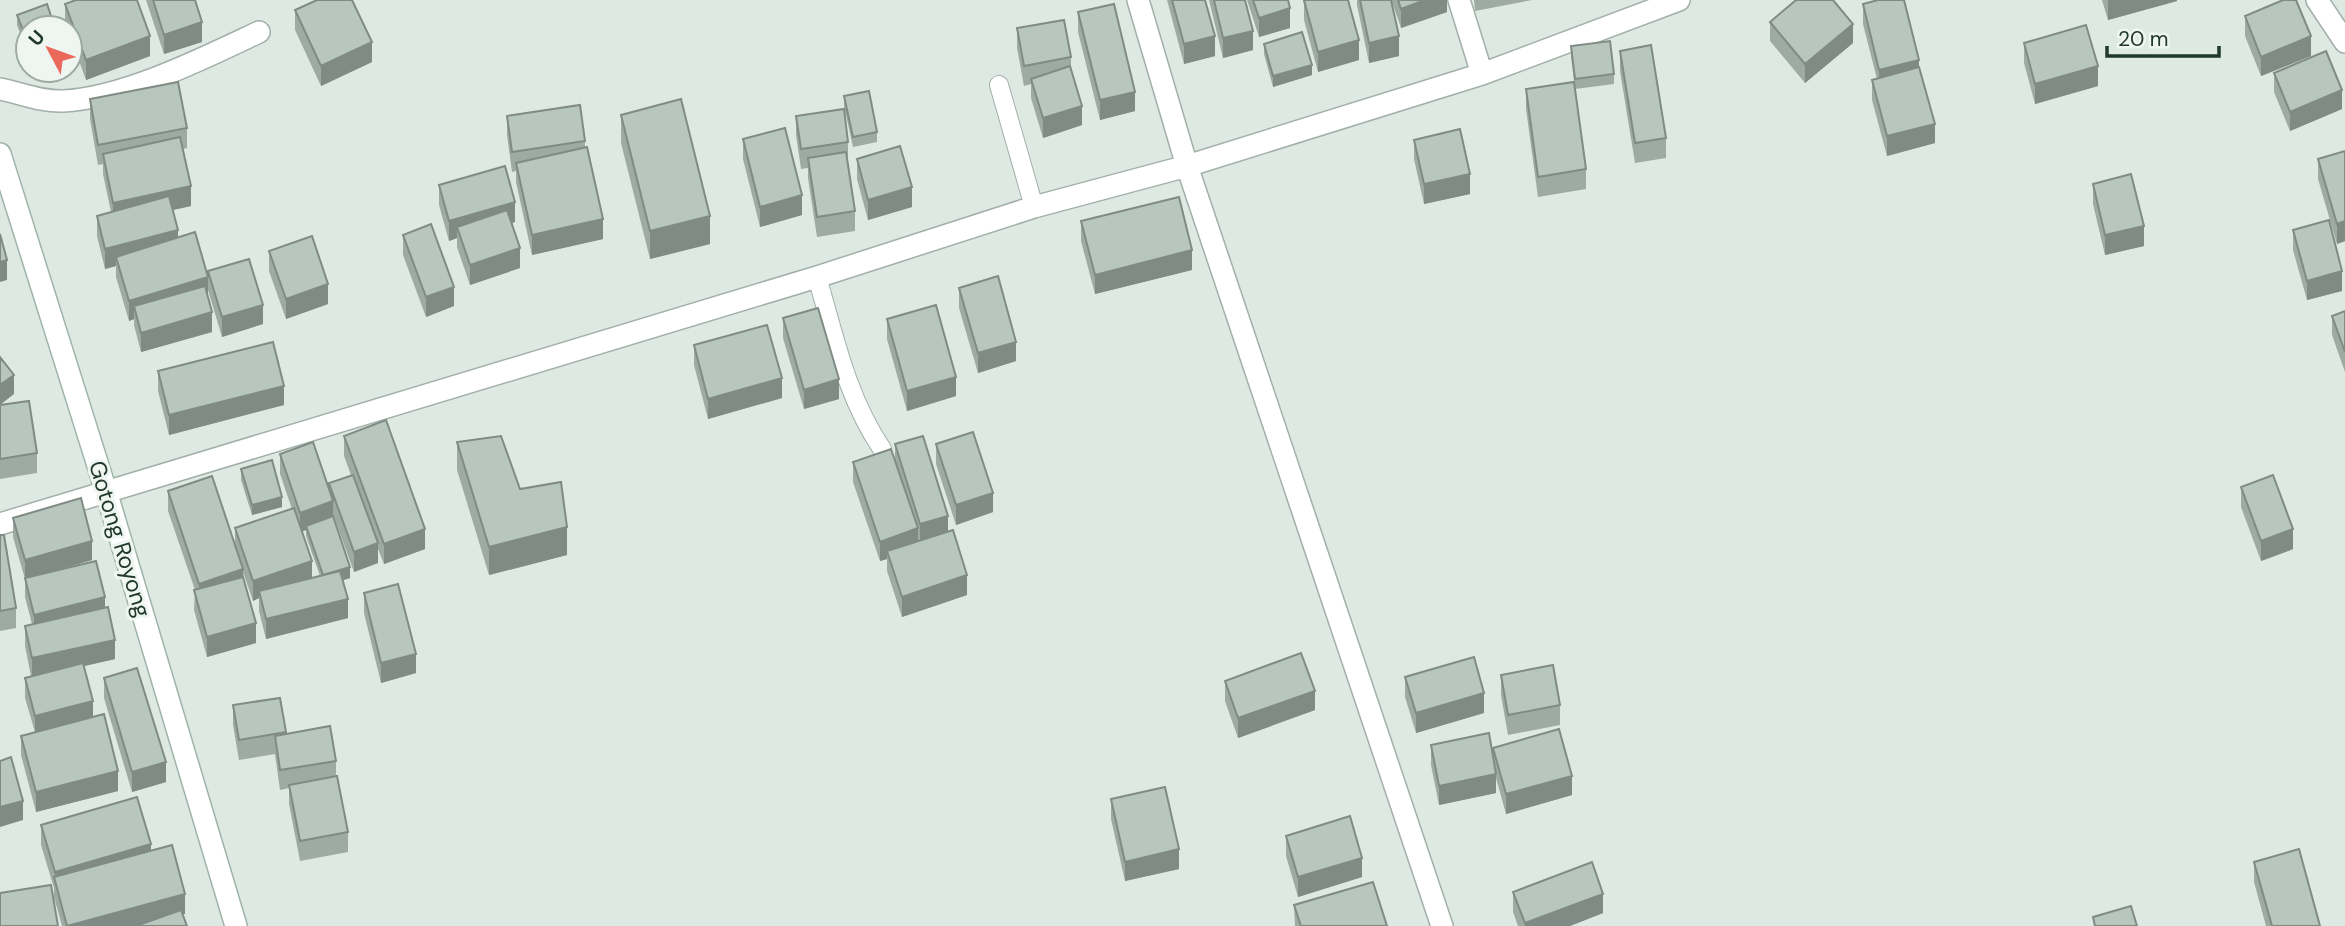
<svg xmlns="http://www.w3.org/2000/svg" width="2345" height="926" font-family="'DM Sans',sans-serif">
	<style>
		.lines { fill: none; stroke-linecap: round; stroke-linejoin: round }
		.lane-casing { stroke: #a2b0a9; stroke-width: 20 }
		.street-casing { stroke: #a2b0a9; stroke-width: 24 }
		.secondary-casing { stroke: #9eb4a9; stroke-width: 24 }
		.lane { stroke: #fff; stroke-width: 18 }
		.street { stroke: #fff; stroke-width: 21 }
		.secondary { stroke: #fff; stroke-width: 21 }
		.wall { fill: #9daba3; fill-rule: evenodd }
		.shaded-wall { fill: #808b85 }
		.building { fill: #b7c7be; stroke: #808b85; stroke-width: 2 }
		.labels { text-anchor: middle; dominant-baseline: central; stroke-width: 6; stroke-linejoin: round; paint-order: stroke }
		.street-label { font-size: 23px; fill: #21382e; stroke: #eff6f1 }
	</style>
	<rect width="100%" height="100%" fill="#dee9e3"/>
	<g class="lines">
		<g class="lane-casing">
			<path id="lane" d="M999 85 1034 207
				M817 277C835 337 846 396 882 449"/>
		</g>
		<g class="street-casing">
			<path id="street" d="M1138 0 1187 166 1442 926
				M1459 0 1482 74
				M2317 0 2345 42
				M0 89C21 93 41 102 63 101 124 98 204 58 259 32
				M0 524 817 277 1034 207 1187 166 1482 74 1679 0"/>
		</g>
		<g class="secondary-casing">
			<path id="secondary" d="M0 154 106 491 236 926"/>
		</g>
		<use href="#lane" class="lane"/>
		<use href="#street" class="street"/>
		<use href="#secondary" class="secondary"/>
	</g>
	<path class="wall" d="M146 0H195L202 42 164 54Z
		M1167 0H1205L1215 56 1184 64Z
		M1209 0H1245L1253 50 1223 58Z
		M1247 0H1288L1290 28 1259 37Z
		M1303 0H1348L1359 60 1318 72 1304 20V5Z
		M1357 0H1447V12L1401 28 1392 2 1399 56 1369 63 1357 5Z
		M1474 0H1532L1475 11Z
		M2102 0H2177V1L2108 20Z
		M65 4 150 56 86 80 70 36V28H67L65 24Z
		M1863 4 1919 67 1935 143 1887 156 1872 100V80L1877 79 1863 24Z
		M295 10 372 62 321 86 295 30Z
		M1078 12 1135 111 1100 120 1078 32Z
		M17 15 54 28H28V45L25 46 17 25Z
		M2245 16 2311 56 2261 76 2245 36Z
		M1770 22 1853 43 1805 83 1770 41Z
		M1017 28 1071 57V69L1082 125 1043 138 1031 98V84L1024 86 1017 48Z
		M2024 43 2098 86 2035 104 2024 63Z
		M1264 44 1312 75 1273 87 1264 54Z
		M1571 46 1614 74V84L1575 89 1571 56Z
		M1620 51 1666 138V158L1635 163 1620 71Z
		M2274 73 2342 109 2290 131 2274 92Z
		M1526 89 1586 169V189L1538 197 1526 109Z
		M844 96 877 132V142L853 147 844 106Z
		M90 99 187 128V148L183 149 191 206 173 210 178 238 208 277V271L263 324 222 337 208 290V297L212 332 141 352 134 325V319L129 321 116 277V266L105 269 97 236V216L111 212 103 174V164L98 165 90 119Z
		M621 115 710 244 650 259 621 143Z
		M507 116 585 141V147L603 239 532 255 516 182V171L512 172 507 135Z
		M796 116 848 142V162L855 211V231L817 237 808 178V168L801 169 796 135Z
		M743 139 802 215 760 227 743 159Z
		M1414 140 1470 194 1424 204 1414 159Z
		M2345 151V241L2337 244 2318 179V159Z
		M857 159 912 207 868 220 857 179Z
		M2093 184 2144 246 2105 255 2093 204Z
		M439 185 515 222 512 223 520 268 470 285 457 247V238L449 241 439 205Z
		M1081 221 1192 270 1095 294 1081 241Z
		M2293 230 2342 291 2307 300 2293 250Z
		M403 235 454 306 426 317 403 255Z
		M269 251 328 304 286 319 269 271Z
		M959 288 1016 361 978 373 959 308Z
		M2345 311V372L2332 335V316Z
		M783 318 839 399 804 409 783 338Z
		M887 319 956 396 907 411 887 339Z
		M694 345 782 398 708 419 694 365Z
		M158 371 284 405 169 435 158 391Z
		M0 405 37 453V473L0 479Z
		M344 436 425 549 384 564 378 549V563L354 572 333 514V517L350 578 343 580 348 618 266 639 259 611V598L253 601 243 572 256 643 207 657 194 610 195 590 168 511V491L235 545V528L292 509 280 474V454L329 490V483L351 475 344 456ZM306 530V536L320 576 312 578 302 532Z
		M457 442 520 489 567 555 489 575 457 470Z
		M895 444 948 531 967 595 902 617 887 571V559L880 561 853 482V462L895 463Z
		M936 444 993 512 956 525 936 464Z
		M241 469 282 507 252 515 241 480Z
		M2241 487 2293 549 2261 561 2241 507Z
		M13 518 92 560 62 569 105 608 115 659 84 666 93 717 118 791 36 812 21 755V736L35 732 25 698V678L31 676 25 646V626L32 624 25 597V579L13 537Z
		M0 535 16 608V628L0 631Z
		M364 593 416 673 381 683 364 613Z
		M1501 675 1560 705V725L1508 735 1501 695Z
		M1405 677 1484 713 1416 733 1405 697Z
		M104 678 166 782 132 792 104 698Z
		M1225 681 1315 710 1238 738 1225 701Z
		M280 698 286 734 336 761V776L348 832V852L300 861 289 804V788L280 790 275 754 239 760 233 725V705Z
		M1431 745 1493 757V748L1572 795 1506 814 1496 778V793L1439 805 1431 765Z
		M1111 799 1179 869 1125 881 1111 819Z
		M41 825 151 851 185 914H183L187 926H62L54 897V888L41 845Z
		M1286 836 1362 877 1298 897 1286 856Z
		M2254 862 2320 926H2266L2254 882Z
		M1513 892 1603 913 1570 926H1518L1513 912Z
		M1294 905 1387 926H1295Z"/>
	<path class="shaded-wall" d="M1425 0H1447V12L1401 28V9Z
		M2108 0H2177V1L2108 20Z
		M1290 8V28L1259 37V18Z
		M202 22V42L164 54V35Z
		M1853 24V43L1805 83V64Z
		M1253 31V50L1223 58V38Z
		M28 34V45L25 46V35Z
		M150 36V56L86 80V60Z
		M1215 36V56L1184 64V44Z
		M1399 36V56L1369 63V43Z
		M2311 36V56L2261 76V57Z
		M1359 40V60L1318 72V52Z
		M372 42V62L321 86V66Z
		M1919 60V80L1879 89V70Z
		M1312 65V75L1273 87V76Z
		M2098 66V86L2035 104V84Z
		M2342 90V109L2290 131V112Z
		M1135 92V111L1100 120V100Z
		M1082 106V125L1043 138V118Z
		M1935 124V143L1887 156V136Z
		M1470 174V194L1424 204V184Z
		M191 186V206L113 223V203Z
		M912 187V207L868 220V200Z
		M802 195V215L760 227V207Z
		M515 202V222L461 237 457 227V238L449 241V221Z
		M710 216V244L650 259V231Z
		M603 219V239L532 255V235Z
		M2345 221V241L2337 244V224Z
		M2144 226V246L2105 255V235Z
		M178 230V249L116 257V266L105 269V249Z
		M520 248V268L470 285V265Z
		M1192 250V270L1095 294V275Z
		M7 260V280L0 282V262Z
		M2342 271V291L2307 300V281Z
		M208 277V297L138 318 134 306V319L129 321V301Z
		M328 284V304L286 319V299Z
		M454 287V306L426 317V297Z
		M263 305V324L222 337V317Z
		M212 312V332L141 352V333Z
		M1016 342V361L978 373V353Z
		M14 375V394L0 405V385Z
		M956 377V396L907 411V391Z
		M782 378V398L708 419V399Z
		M839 379V399L804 409V390Z
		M284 386V405L169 435V415Z
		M993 493V512L956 525V505Z
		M282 497V507L252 515V505Z
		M333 501V521L306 526V530L300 532V513Z
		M948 516V536L920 544V524Z
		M567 527V555L489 575V547Z
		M918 528V548L887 551V559L880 561V542Z
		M425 529V549L384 564V544Z
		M2293 529V549L2261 561V541Z
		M92 541V560L25 579V560Z
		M378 543V563L354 572V552Z
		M312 561V580L259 591V598L253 601V581Z
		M350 567V578L323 587V577Z
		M243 569V589L199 604V584Z
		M967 575V595L902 617V597Z
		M105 597V617L34 635V615Z
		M348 599V618L266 639V619Z
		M256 623V643L207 657V637Z
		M115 640V659L32 678V658Z
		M416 654V673L381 683V663Z
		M1315 691V710L1238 738V718Z
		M1484 693V713L1416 733V713Z
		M93 701V720L35 735V716Z
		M166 762V782L132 792V772Z
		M118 771V791L36 812V792Z
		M1496 774V793L1439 805V786Z
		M1572 776V795L1506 814V794Z
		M23 801V820L0 827V807Z
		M151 844V864L55 881V872Z
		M1179 849V869L1125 881V862Z
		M1362 858V877L1298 897V877Z
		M185 894V914L139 926H67Z
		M1603 894V913L1570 926H1525V923Z"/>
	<path class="building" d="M76 0H137L150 36 86 60 65 4Z
		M153 0H195L202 22 164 35Z
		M317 0H352L372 42 321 66 295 10Z
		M1172 0H1205L1215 36 1184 44Z
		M1214 0H1245L1253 31 1223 38Z
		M1253 0H1288L1290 8 1259 18Z
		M1304 0H1348L1359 40 1318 52Z
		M1360 0H1391L1399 36 1369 43Z
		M1398 0H1425L1401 9Z
		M1796 0H1833L1853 24 1805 64 1770 22Z
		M1878 0H1904L1919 60 1879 70 1863 4Z
		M2283 0H2296L2311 36 2261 57 2245 16Z
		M47 4 54 25 45 28H28V34L25 35 17 15Z
		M1114 4 1135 92 1100 100 1078 12Z
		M1064 20 1071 57 1024 66 1017 28Z
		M2086 25 2098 66 2035 84 2024 43Z
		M1302 32 1312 65 1273 76 1264 44Z
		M1610 41 1614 74 1575 79 1571 46Z
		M1651 45 1666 138 1635 143 1620 51Z
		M2326 51 2342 90 2290 112 2274 73Z
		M1070 66 1082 106 1043 118 1031 79Z
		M1919 67 1935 124 1887 136 1872 80Z
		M178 82 187 128 98 145 90 99Z
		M1574 82 1586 169 1538 177 1526 89Z
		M869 91 877 132 853 137 844 96Z
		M681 99 710 216 650 231 621 115Z
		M580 105 585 141 512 152 507 116Z
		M844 109 848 142 801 149 796 116Z
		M785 128 802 195 760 207 743 139Z
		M1460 129 1470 174 1424 184 1414 140Z
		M180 137 191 186 113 203 103 154Z
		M900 146 912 187 868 200 857 159Z
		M587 147 603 219 532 235 516 163Z
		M2345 151V221L2337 224 2318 159Z
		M846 152 855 211 817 217 808 158Z
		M505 166 515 202 449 221 439 185Z
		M2131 174 2144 226 2105 235 2093 184Z
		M169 196 178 230 105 249 97 216Z
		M1179 197 1192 250 1095 275 1081 221Z
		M507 210 520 248 470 265 457 227Z
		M2329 220 2342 271 2307 281 2293 230Z
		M431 224 454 287 426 297 403 235Z
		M195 232 208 277 129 301 116 257Z
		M0 234 7 260 0 262Z
		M312 236 328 284 286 299 269 251Z
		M249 259 263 305 222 317 208 271Z
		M998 276 1016 342 978 353 959 288Z
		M205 286 212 312 141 333 134 306Z
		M936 305 956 377 907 391 887 319Z
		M818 308 839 379 804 390 783 318Z
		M2345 311V352L2332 316Z
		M767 325 782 378 708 399 694 345Z
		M273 342 284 386 169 415 158 371Z
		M0 357 14 375 0 385Z
		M29 401 37 453 0 459V405Z
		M386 420 425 529 384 544 344 436Z
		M973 432 993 493 956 505 936 444Z
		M501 436 520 489 561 482 567 527 489 547 457 442Z
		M923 436 948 516 920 524 895 444Z
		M313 442 333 501 300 513 280 454Z
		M891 449 918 528 880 542 853 462Z
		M272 460 282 497 252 505 241 469Z
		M353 475 378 543 354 552 329 483Z
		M2273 475 2293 529 2261 541 2241 487Z
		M212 476 243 569 199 584 168 491Z
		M81 498 92 541 25 560 13 518Z
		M294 508 312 561 253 581 235 528Z
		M333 516 350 567 323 575 306 526Z
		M953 530 967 575 902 597 887 551Z
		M0 535H4L16 608 0 611Z
		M96 561 105 597 34 615 25 578Z
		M340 571 348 599 266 619 259 591Z
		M243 577 256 623 207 637 194 590Z
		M398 584 416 654 381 663 364 593Z
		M108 607 115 640 32 658 25 626Z
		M1301 653 1315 691 1238 718 1225 681Z
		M1474 657 1484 693 1416 713 1405 677Z
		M83 663 93 701 35 716 25 678Z
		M1553 665 1560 705 1508 715 1501 675Z
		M137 668 166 762 132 772 104 678Z
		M280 698 286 732 239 740 233 705Z
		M104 714 118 771 36 792 21 736Z
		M330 726 336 761 280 770 275 736Z
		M1559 729 1572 776 1506 794 1493 748Z
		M1489 733 1496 774 1439 786 1431 745Z
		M11 757 23 801 0 807V761Z
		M337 776 348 832 300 841 289 785Z
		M1165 787 1179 849 1125 862 1111 799Z
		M137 797 151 844 55 872 41 825Z
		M1350 816 1362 858 1298 877 1286 836Z
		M172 845 185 894 67 926 54 877Z
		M2299 849 2320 926H2272L2254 862Z
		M1592 862 1603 894 1525 923 1513 892Z
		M1373 882 1387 926H1301L1294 905Z
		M51 885 58 926H0V893Z
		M2131 906 2137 926H2095L2093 917Z
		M181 910 187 926H136Z"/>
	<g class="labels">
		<g class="street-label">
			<text transform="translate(120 539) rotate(73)">Gotong Royong</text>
		</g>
	</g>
	<g transform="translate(49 49) rotate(311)"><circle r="33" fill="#eff6f1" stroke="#9daaa3" stroke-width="2"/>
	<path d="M0-5L12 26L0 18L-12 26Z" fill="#eb695b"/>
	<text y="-10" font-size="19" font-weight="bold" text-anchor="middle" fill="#21382e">U</text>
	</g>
	<path d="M2107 46v10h112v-10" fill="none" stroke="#21382e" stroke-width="3.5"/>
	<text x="2118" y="46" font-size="21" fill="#21382e" stroke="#eff6f1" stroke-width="5" paint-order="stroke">20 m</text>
</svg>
